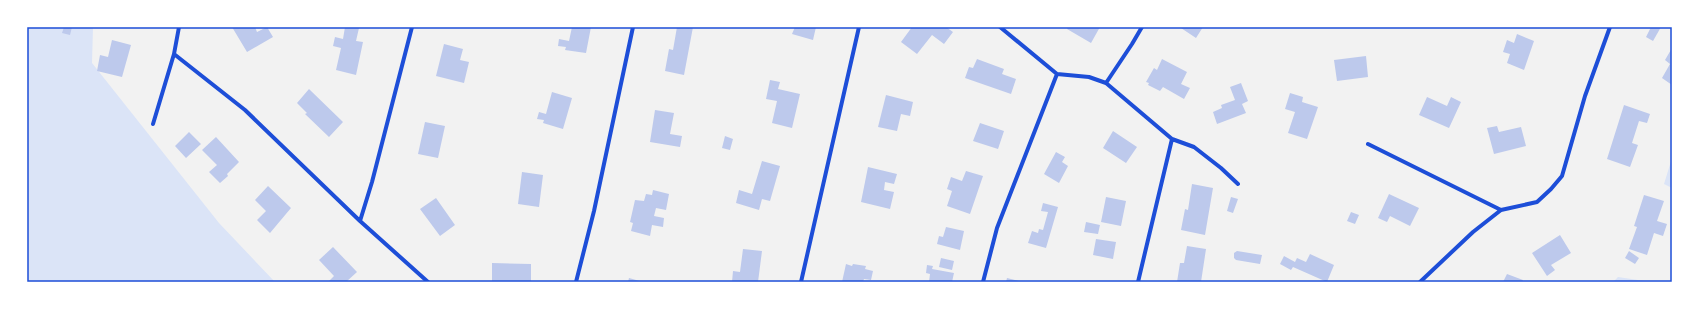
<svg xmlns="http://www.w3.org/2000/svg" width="1699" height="309" font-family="'DM Sans',sans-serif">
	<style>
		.green { fill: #dbe4f7 }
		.building { fill: #bdc9ec }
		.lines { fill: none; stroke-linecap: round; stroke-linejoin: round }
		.minor { stroke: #1d4ed8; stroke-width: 4 }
		.neatline { fill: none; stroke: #1d4ed8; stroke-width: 1.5 }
	</style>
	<rect width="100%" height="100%" fill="#f2f2f2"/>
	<path class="green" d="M27 27H93L92 63 219 223 275 282H27Z
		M1672 158V188L1664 184Z
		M1618 277 1651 282H1613Z"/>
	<path class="building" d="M64 27H72L70 35 62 33Z
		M232 27H255L257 32 267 27 273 37 247 52Z
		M345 27 359 28 356 41 363 42 356 75 336 70 341 48 333 46 335 37 343 39Z
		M572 27H591L586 53 565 50 566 47 558 46 559 39 569 41Z
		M677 27H693L684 75 665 71 669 49 673 50Z
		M795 27H816L813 40 792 34Z
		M912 27H946L953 32 944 44 932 35 917 54 901 42Z
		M1068 27H1100L1091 43 1067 29Z
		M1182 27H1203L1196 38 1181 28Z
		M1651 27H1661L1653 41 1646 37Z
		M1517 34 1534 41 1524 70 1507 63 1510 54 1503 52 1507 40 1514 43Z
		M112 40 131 45 122 77 97 71 100 55 108 57Z
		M444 44 463 49 460 60 469 62 464 83 436 76Z
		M1672 48V85L1662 78 1670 64 1665 60Z
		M1366 56 1368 77 1337 81 1334 60Z
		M977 59 1004 69 1002 74 1016 79 1011 94 965 78 969 67 973 68Z
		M1162 59 1187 72 1181 84 1190 88 1184 99 1163 87 1160 91 1148 85 1149 83 1146 82 1154 68 1157 70Z
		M770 80 780 82 778 89 800 94 792 128 772 123 777 101 766 99Z
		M1241 83 1248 101 1242 104 1246 113 1217 124 1213 112 1222 108 1221 105 1235 100 1230 87Z
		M309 89 343 122 329 137 305 114 307 113 297 103Z
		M552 92 572 98 563 129 543 123 544 120 537 119 539 112 546 114Z
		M1290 93 1303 97 1302 102 1318 107 1307 139 1288 133 1295 112 1285 109Z
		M886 95 913 102 910 116 901 114 897 131 878 127Z
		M1427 97 1447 106 1451 97 1461 102 1449 128 1419 115Z
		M1624 105 1650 114 1647 123 1639 121 1632 143 1638 145 1630 167 1607 159Z
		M655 110 674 113 670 134 682 136 680 147 650 142Z
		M425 122 445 126 438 158 418 154Z
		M980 123 1004 131 998 149 973 141Z
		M1497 126 1499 132 1521 127 1526 146 1494 154 1487 128Z
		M1113 131 1137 147 1126 163 1103 148Z
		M189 132 201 144 186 158 175 146Z
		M725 136 733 139 730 150 722 148Z
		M216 137 239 162 227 174 228 176 220 183 209 172 217 165 202 150Z
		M1056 152 1065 157 1062 162 1068 166 1059 183 1044 174Z
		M762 161 780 166 770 201 762 199 759 210 736 203 739 190 752 194Z
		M868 167 897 174 894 184 885 182 884 190 894 192 890 209 861 202Z
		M966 171 983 176 970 214 947 206 952 191 947 189 951 177 962 181Z
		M522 172 543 175 539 207 518 204Z
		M1192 184 1213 188 1205 235 1181 230 1185 209 1188 210Z
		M268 186 291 208 270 233 257 220 266 211 255 200Z
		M653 190 669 194 666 210 656 208 654 216 664 218 663 227 652 225 650 236 631 231 633 223 630 222 635 200 644 201 646 194 652 195Z
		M1389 194 1419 208 1410 226 1390 216 1387 222 1378 218Z
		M1644 195 1664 201 1657 221 1667 224 1663 236 1654 233 1647 255 1629 249 1637 227 1634 226Z
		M1106 197 1126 201 1121 226 1101 222Z
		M1231 197 1238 199 1233 213 1227 211Z
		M436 198 455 225 440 236 420 209Z
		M1043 203 1058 207 1046 248 1028 243 1032 231 1038 233 1039 229 1043 230 1048 212 1041 211Z
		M1351 212 1359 215 1355 224 1347 221Z
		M1086 222 1100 225 1098 234 1084 232Z
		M946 227 964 231 960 250 937 244 939 236 943 237Z
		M1560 235 1571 253 1551 265 1555 270 1547 276 1532 253Z
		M1096 239 1116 242 1113 259 1093 255Z
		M1187 246 1206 249 1201 282H1177L1180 263H1184Z
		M333 247 357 272 346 282H328L334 276 319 260Z
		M743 249 762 251 758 282H732L733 271 740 272Z
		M1237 251 1262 255 1260 264 1236 260 1234 258V253Z
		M1629 251 1639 258 1635 264 1625 258Z
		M1310 254 1334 265 1327 282 1293 267 1291 270 1280 264 1284 256 1295 262 1297 258 1306 262Z
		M941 258 954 261 952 270 939 267Z
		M492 263 531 264V282H492Z
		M846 264 852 266 853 264 866 266 865 269 873 271 871 280 864 279 863 282H842Z
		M927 265 933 266 932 269 954 273 952 282H929L930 274 926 273Z
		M1507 274 1523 280 1522 282H1503Z
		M629 278 643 282H628Z
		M1007 278 1019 281V282H1006Z"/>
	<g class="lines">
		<path class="minor" d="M1000 27 1057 74
			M174 54 245 110 360 221 428 282
			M1106 83 1132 44 1142 27
			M153 124 174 54 179 27
			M1172 139 1194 147 1221 168 1238 184
			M1368 144 1501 210
			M360 221 372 182 412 27
			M576 282 594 211 633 27
			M801 282 859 27
			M983 282 997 228 1057 74 1089 77 1106 83 1172 139 1138 282
			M1420 282 1473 232 1501 210 1537 202 1551 189 1562 176 1585 96 1610 27"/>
	</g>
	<rect width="1699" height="309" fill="none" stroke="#ffffff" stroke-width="56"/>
	<rect x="28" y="28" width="1643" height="253" class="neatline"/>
</svg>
